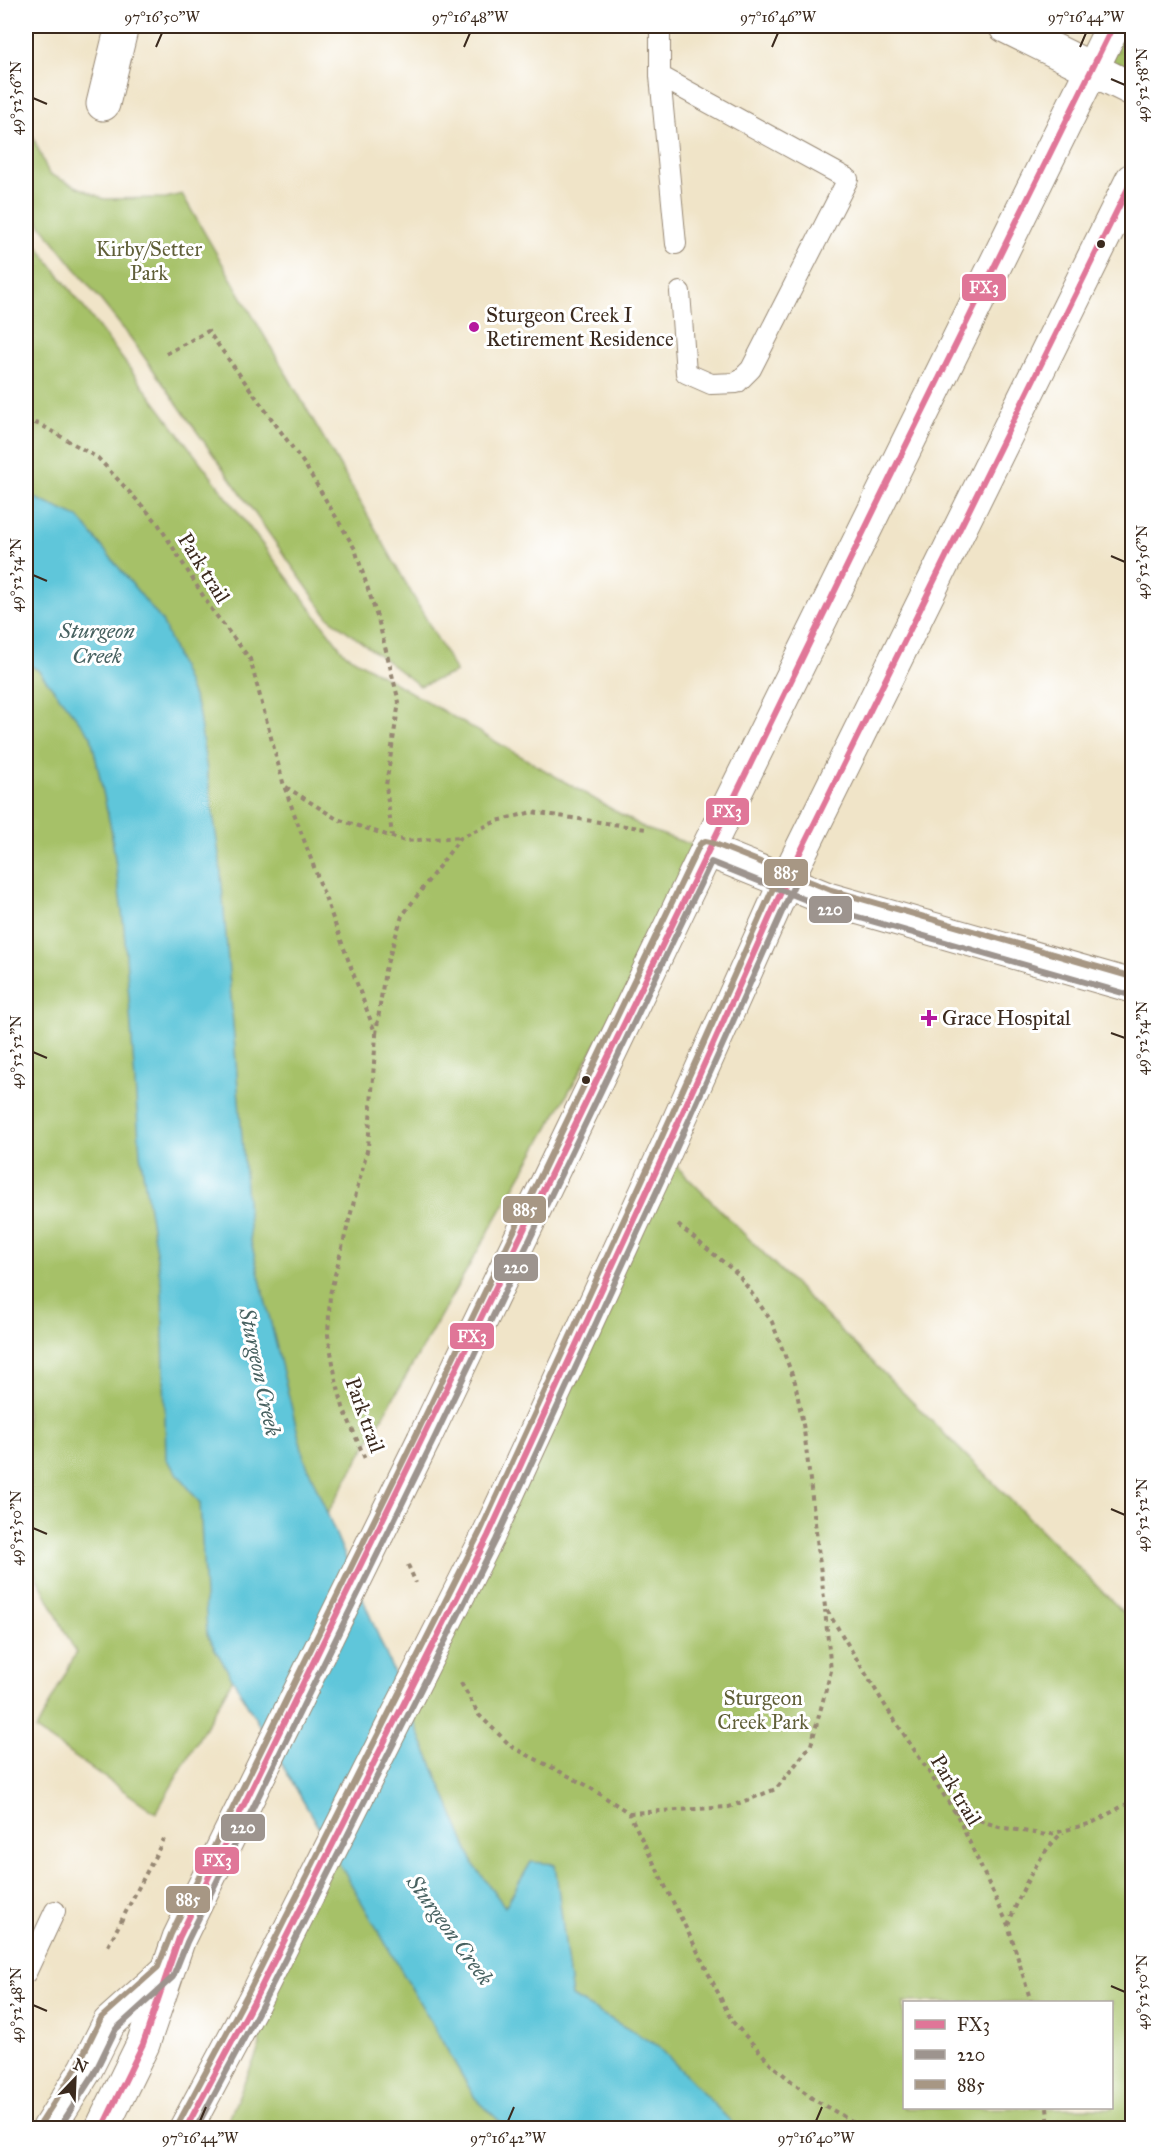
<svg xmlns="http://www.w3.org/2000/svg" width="1158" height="2154" font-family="'IM FELL Great Primer',serif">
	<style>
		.grass { fill: url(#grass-dots); stroke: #707642; stroke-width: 1.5 }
		.green { fill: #a6c167; stroke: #707642; stroke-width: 1.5; fill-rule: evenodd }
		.water { fill: #5ec6da; stroke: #4c787c; stroke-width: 1.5 }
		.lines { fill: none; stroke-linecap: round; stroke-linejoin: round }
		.lane-casing { stroke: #968773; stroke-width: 22 }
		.street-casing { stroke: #968773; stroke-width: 35 }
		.secondary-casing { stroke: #968773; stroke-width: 35 }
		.highway-casing { stroke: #968773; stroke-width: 35 }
		.path { stroke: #968773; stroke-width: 4; stroke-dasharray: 4.5 4.5; stroke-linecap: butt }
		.lane { stroke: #fff; stroke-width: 20 }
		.street { stroke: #fff; stroke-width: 33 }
		.secondary { stroke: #fff; stroke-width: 33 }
		.highway { stroke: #fff; stroke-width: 33 }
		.secondary-bridge-casing { stroke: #968773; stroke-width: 35; stroke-linecap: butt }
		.secondary-bridge { stroke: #fff; stroke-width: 33 }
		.bus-1-casing { stroke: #fff; stroke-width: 10 }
		.bus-2-casing { stroke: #fff; stroke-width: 10 }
		.bus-3-casing { stroke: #fff; stroke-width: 10 }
		.bus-1 { stroke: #e07698; stroke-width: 6 }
		.bus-2 { stroke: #9d948e; stroke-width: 6 }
		.bus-3 { stroke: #a79784; stroke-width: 6 }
		.ticks { fill: none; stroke: #3b2a1e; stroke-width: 2 }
		.bus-dot { fill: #3b2a1e; stroke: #fff; stroke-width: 2 }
		.poi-dot { fill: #b5179e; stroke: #fff; stroke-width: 2 }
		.labels { text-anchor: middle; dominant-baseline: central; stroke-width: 6; stroke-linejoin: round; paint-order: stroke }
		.park-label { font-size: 21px; fill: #605f38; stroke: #fff }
		.poi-label { font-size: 21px; fill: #3b2a1e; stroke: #fff; text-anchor: start }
		.street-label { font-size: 21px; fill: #3b2a1e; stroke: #fff }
		.water-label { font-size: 22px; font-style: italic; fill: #476160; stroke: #fff }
		.line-badge { stroke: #fff; stroke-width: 2 }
		.badge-label { font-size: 16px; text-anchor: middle; font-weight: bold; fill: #fff }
		.neatline { fill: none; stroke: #3b2a1e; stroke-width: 2 }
		.ticks-label { font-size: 15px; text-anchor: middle; fill: #3b2a1e }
	</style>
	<defs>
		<pattern id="grass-dots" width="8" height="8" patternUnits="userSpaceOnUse" patternTransform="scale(1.5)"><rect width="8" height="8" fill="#a6c167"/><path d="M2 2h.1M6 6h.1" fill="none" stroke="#889d54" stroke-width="1.8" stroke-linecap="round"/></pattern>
	</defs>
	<rect width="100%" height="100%" fill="#fff"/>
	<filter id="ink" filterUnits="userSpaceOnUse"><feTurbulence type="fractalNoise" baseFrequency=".0167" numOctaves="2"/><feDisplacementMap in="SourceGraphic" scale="12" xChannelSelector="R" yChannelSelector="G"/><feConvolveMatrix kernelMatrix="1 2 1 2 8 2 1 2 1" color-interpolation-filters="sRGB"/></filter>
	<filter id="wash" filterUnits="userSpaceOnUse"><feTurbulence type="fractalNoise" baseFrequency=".008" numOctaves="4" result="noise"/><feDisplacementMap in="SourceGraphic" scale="24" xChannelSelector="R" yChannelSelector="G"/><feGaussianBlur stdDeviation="1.35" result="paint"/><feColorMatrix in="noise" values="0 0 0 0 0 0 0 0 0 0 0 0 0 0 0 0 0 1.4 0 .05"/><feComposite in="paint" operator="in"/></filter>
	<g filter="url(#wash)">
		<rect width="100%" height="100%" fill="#f0e4c8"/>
		<path class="grass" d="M1113 26H1132V89L1092 68Z"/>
		<path class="green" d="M26 121 49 174 104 199 166 198 182 194 345 475 456 672 420 686 328 617 130 337 39 223 26 186Z
			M26 224 29 235 345 654 646 829 707 850 156 1813 36 1730 76 1653 26 1556Z
			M664 1154 1132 1621V2128H225L260 2046 254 2001ZM904 2002H1112V2108H904Z"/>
		<path class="water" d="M26 494 78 517 162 621 198 709 220 861 250 1238 304 1458 474 1865 505 1907 531 1862 555 1864 572 1997 658 2046 737 2128H507L475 2098 207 1635 200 1503 166 1459 162 1289 140 1154 124 928 111 829 91 736 38 670 26 663Z"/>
	</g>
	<g filter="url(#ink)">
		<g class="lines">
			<g class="lane-casing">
				<path id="lane" d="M660 26V76L676 244
					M660 76 848 179 751 369 737 383 711 384 686 373 680 292
					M26 1973 55 1911"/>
			</g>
			<g class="street-casing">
				<path id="street" d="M1005 26 1132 89
					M103 104 122 26
					M707 850 828 899 1132 986"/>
			</g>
			<g class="secondary-casing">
				<path id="secondary" d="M424 1439 707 850 1113 26
					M488 1536 664 1154 786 881 1132 180
					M102 2128 143 2044 179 1938 197 1901
					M186 2128 254 2001"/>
			</g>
			<g class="highway-casing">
				<path id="highway" d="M49 2128 86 2069 109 2023 166 1972"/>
			</g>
			<path class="path" d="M166 354 208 331 305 465 355 549 379 623 399 702 386 785 392 836
				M26 420 41 425 98 458 157 522 212 610 250 659 284 786 376 1035 368 1147 330 1294 328 1335 336 1380 343 1407 366 1461
				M286 787 337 819 405 841 461 837
				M376 1034 385 970 402 916 461 837 497 821 532 812 646 829
				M678 1225 738 1274 772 1322 795 1382 804 1430 825 1607 886 1707 957 1815 1008 1925 1031 2002
				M408 1565 416 1583
				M461 1683 479 1715 512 1747 586 1785 629 1813 732 2021 773 2066 813 2099 857 2124 869 2128
				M954 1811 999 1827 1047 1835 1092 1823 1132 1801
				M629 1813 729 1807 776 1789 811 1745 831 1671 825 1610
				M1008 1925C1022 1890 1036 1857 1063 1832
				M108 1946 164 1839
				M1047 2108 1049 2128"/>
			<use href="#lane" class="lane"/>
			<use href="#street" class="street"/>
			<use href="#secondary" class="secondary"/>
			<use href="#highway" class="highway"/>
			<g class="secondary-bridge-casing">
				<path id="secondary-bridge" d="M197 1901 424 1439
					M254 2001 488 1536"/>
			</g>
			<use href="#secondary-bridge" class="secondary-bridge"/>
			<g class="bus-1-casing">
				<path id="bus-1" d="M102 2128 143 2044 179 1938 882 494 1113 26
					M186 2128 254 2001 488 1536 664 1154 786 881 1132 180"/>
			</g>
			<g class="bus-2-casing">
				<path id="bus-2" d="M59 2128 94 2074 116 2029 173 1977 187 1942 432 1443 711 862 826 908 1130 995
					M196 2128 262 2005 496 1540 672 1158 794 885"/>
			</g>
			<g class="bus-3-casing">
				<path id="bus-3" d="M41 2123 78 2065 101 2018 158 1967 171 1934 416 1435 700 844 705 841 710 842 831 890 1132 977
					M178 2124 246 1997 480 1532 656 1150 778 877"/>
			</g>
			<use href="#bus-1" class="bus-1"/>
			<use href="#bus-2" class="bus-2"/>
			<use href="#bus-3" class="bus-3"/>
		</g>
	</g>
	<path class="ticks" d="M156 47 162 33M464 47 470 33M772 47 778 33M1080 47 1086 33M1111 79 1125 85M33 98 47 104M1111 556 1125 562M33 575 47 581M1111 1033 1125 1038M33 1052 47 1058M1111 1509 1125 1515M33 1528 47 1534M1111 1986 1125 1992M33 2005 47 2011M200 2121 206 2107M508 2121 514 2107M816 2121 822 2107"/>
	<g class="bus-dot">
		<circle cx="1101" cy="244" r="5"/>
		<circle cx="586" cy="1080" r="5"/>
	</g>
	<g class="poi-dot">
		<circle cx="474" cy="327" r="6"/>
		<path d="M926 1009h6v6h6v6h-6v6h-6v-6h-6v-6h6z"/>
	</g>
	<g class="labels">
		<g class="park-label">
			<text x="149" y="249">Kirby/Setter<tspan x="149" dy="24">Park</tspan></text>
			<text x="763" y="1698">Sturgeon<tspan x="763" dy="24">Creek Park</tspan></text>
		</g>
		<g class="poi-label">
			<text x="486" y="315">Sturgeon Creek I<tspan x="486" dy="24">Retirement Residence</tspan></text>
			<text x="942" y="1018">Grace Hospital</text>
		</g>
		<g class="street-label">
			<text transform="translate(204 568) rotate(58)">Park trail</text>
			<text transform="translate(365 1415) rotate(70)">Park trail</text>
			<text transform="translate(956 1790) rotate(59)">Park trail</text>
		</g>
		<g class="water-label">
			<text x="97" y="630">Sturgeon<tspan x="97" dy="25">Creek</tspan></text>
			<text transform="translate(260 1372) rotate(78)">Sturgeon Creek</text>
			<text transform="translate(450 1930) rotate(54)">Sturgeon Creek</text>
		</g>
	</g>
	<g class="line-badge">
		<rect x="961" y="273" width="46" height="29" rx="6" fill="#e07698"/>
		<rect x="705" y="797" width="45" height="29" rx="6" fill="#e07698"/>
		<rect x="763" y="858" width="46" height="29" rx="6" fill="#a79784"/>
		<rect x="808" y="895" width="45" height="29" rx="6" fill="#9d948e"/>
		<rect x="502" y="1195" width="45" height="29" rx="6" fill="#a79784"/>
		<rect x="493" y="1253" width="46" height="29" rx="6" fill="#9d948e"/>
		<rect x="449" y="1322" width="46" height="28" rx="6" fill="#e07698"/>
		<rect x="220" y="1813" width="46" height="29" rx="6" fill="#9d948e"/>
		<rect x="194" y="1846" width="46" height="29" rx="6" fill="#e07698"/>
		<rect x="165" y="1885" width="46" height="29" rx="6" fill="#a79784"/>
	</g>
	<g class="badge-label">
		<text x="984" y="293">FX3</text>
		<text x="727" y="817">FX3</text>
		<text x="786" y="878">885</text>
		<text x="830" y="915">220</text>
		<text x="525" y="1215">885</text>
		<text x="516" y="1273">220</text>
		<text x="472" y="1342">FX3</text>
		<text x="243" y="1833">220</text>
		<text x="217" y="1866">FX3</text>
		<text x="188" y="1905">885</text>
	</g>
	<rect width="1158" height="2154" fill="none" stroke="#fff" stroke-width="66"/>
	<rect x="903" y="2001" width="210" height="108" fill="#ffffff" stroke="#b1aaa5" stroke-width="1.5"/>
	<rect x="915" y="2020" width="30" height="9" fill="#e07698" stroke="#b1aaa5" stroke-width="1.5"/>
	<text x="957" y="2031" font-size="18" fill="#3b2a1e">FX3</text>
	<rect x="915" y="2050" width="30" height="9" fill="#9d948e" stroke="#b1aaa5" stroke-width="1.5"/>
	<text x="957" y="2061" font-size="18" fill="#3b2a1e">220</text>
	<rect x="915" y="2080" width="30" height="9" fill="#a79784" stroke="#b1aaa5" stroke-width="1.5"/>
	<text x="957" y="2091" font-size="18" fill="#3b2a1e">885</text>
	<g transform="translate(75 2079) rotate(23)" stroke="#ffffff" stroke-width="4.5" paint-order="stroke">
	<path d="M0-4.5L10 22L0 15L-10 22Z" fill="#3b2a1e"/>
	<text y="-9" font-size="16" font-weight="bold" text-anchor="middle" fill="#3b2a1e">N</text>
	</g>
	<rect x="33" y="33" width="1092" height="2088" class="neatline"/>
	<g class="ticks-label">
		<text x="162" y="22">97°16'50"W</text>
		<text x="470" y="22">97°16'48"W</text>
		<text x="778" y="22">97°16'46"W</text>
		<text x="1086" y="22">97°16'44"W</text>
		<text transform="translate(1142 85) rotate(-90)" y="5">49°52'58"N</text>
		<text transform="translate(16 98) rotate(-90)" y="5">49°52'56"N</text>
		<text transform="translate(1142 562) rotate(-90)" y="5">49°52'56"N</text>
		<text transform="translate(16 575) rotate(-90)" y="5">49°52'54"N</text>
		<text transform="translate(1142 1038) rotate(-90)" y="5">49°52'54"N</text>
		<text transform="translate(16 1052) rotate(-90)" y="5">49°52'52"N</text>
		<text transform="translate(1142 1515) rotate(-90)" y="5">49°52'52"N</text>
		<text transform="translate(16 1528) rotate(-90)" y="5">49°52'50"N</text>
		<text transform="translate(1142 1992) rotate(-90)" y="5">49°52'50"N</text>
		<text transform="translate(16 2005) rotate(-90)" y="5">49°52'48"N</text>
		<text x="200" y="2143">97°16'44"W</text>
		<text x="508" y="2143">97°16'42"W</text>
		<text x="816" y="2143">97°16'40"W</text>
	</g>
</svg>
